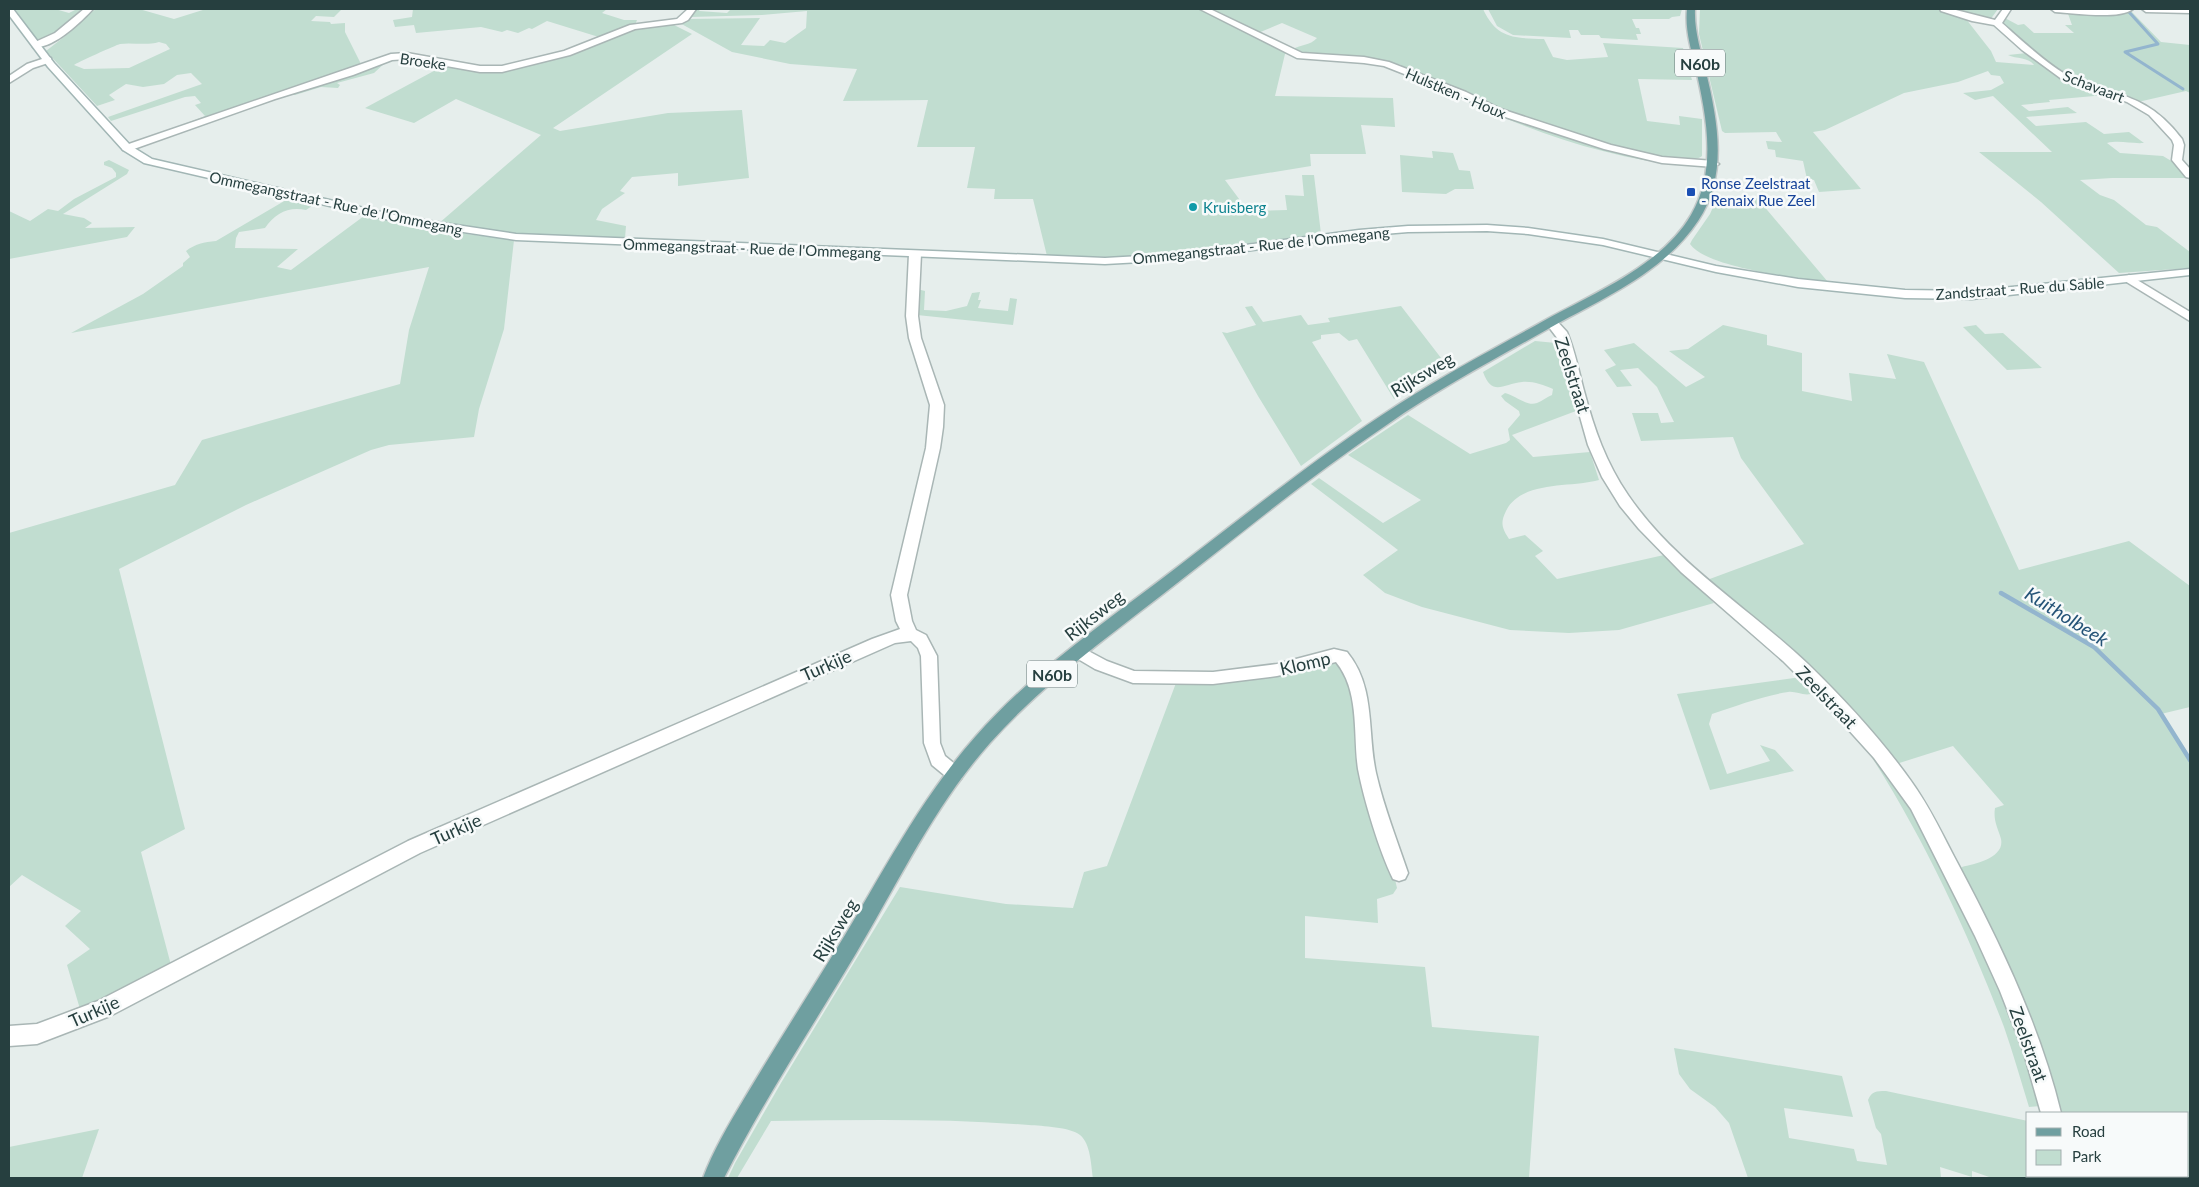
<svg xmlns="http://www.w3.org/2000/svg" width="2199" height="1187" font-family="Lato,sans-serif">
	<style>
		.green { fill: #c1ddd0; fill-rule: evenodd }
		.lines { fill: none; stroke-linecap: round; stroke-linejoin: round }
		.stream-far1 { stroke: #93b5ce; stroke-width: 3 }
		.stream { stroke: #93b5ce; stroke-width: 4.5 }
		.minor-casing { stroke: #a9b6b5; stroke-width: 3 }
		.tertiary-casing { stroke: #a9b6b5; stroke-width: 3 }
		.secondary-casing { stroke: #a2b6b5; stroke-width: 3 }
		.primary-casing { stroke: #c2c9c9; stroke-width: 3 }
		.minor { fill: #fff; fill-rule: evenodd }
		.tertiary { fill: #fff; fill-rule: evenodd }
		.secondary { fill: #fff; fill-rule: evenodd }
		.primary { fill: #6f9fa0; fill-rule: evenodd }
		.transit-dot { fill: #1a4fb4; stroke: #f7fafa; stroke-width: 2 }
		.culture-dot { fill: #0f9aa8; stroke: #f7fafa; stroke-width: 2 }
		.labels { text-anchor: middle; dominant-baseline: central; stroke-width: 5; stroke-linejoin: round; paint-order: stroke }
		.far-street-label { font-size: 15px; fill: #263f3f; stroke: #f7fafa }
		.far-transit-label { font-size: 15px; fill: #164399; stroke: #f7fafa; text-anchor: start }
		.far-culture-label { font-size: 15px; fill: #0d838f; stroke: #f7fafa; text-anchor: start }
		.shield { fill: #f7fafa; stroke: #657777; stroke-width: 1 }
		.shield-label { font-size: 16px; font-weight: bold; fill: #263f3f }
		.street-label { font-size: 18px; fill: #263f3f; stroke: #f7fafa }
		.water-label { font-size: 19px; font-style: italic; fill: #245377; stroke: #f7fafa }
	</style>
	<rect width="100%" height="100%" fill="#e6eeec"/>
	<path class="green" d="M15 9H55L69 13 77 9H83C70 17 53 39 39 39H36Z
		M96 9H139L174 19 206 9H342L334 17 316 16 311 21 330 22 331 24 345 23V32L361 64 369 66 387 61 374 73 337 83 340 85 338 88 321 87 295 95H287L153 142 156 135 205 116 195 105 201 103 195 96 185 97 111 121 108 117 202 84 191 73 177 75 164 84 143 87 126 84 109 95 115 100 97 106 46 51 69 33 80 21ZM159 42 166 44 170 49 129 68 84 69 74 65C76 63 116 45 120 44 132 42 146 46 159 42Z
		M413 9H607L602 13 624 20H637L635 25 602 38 547 21 532 29 529 28 518 33 507 30 502 32 481 27 416 33 414 25 395 27 393 20 412 17Z
		M695 9H700L699 11 727 13 731 9H1483C1497 39 1514 38 1544 39L1553 57 1567 60 1608 57 1603 43 1683 48 1692 80 1638 79 1647 121 1680 125 1679 116 1702 119V156C1680 174 1530 122 1500 111 1466 99 1432 82 1399 67L1401 65 1384 60 1324 57 1289 52 1285 54 1275 96 1393 98 1395 127 1361 125 1366 154H1310L1311 166 1225 180 1248 211 1287 210 1285 195 1304 196 1302 175H1314L1321 234 1171 253 1119 257 1047 256 1033 199H994L995 189 967 188 975 147H917L928 100 843 101 857 69 790 64 732 52 678 22 687 19 760 18 741 45 764 46 770 40 785 43 806 28 807 11 762 15 690 17ZM1282 23 1317 38C1310 46 1300 44 1292 50L1258 33Z
		M1488 9H1682L1680 16 1672 17 1669 19H1632L1636 28H1639L1641 34H1636L1638 40 1601 38 1599 35H1581L1578 30H1569L1571 38 1513 35 1497 26Z
		M1700 9H1998L1990 20 1966 19 1991 51 1996 62 2034 65C2029 57 2016 59 2008 55L2027 53 2009 39 2015 38 2000 23 2003 17 2018 25 2024 24 2034 33H2074L2065 25H2072L2067 11 2130 10 2161 42 2190 45V93L2186 91 2138 102 2117 94 2049 100 2050 102 2021 105 2029 111 2068 107 2077 113 2026 117 2036 126 2086 122 2104 134 2129 132 2144 143C2131 144 2120 140 2107 143L2120 153 2163 156 2178 165 2190 178H2112L2080 180 2100 195 2114 200 2146 225 2157 227 2190 252V268L2119 273 2041 202 1979 152H2052L1993 96 1975 100 1963 93 1991 90 2004 83 2000 76 1991 75 1988 71 1958 82 1904 93 1825 130 1813 132 1861 189 1819 192 1814 180 1807 179 1803 161 1776 157 1775 150 1768 149 1766 141 1782 142 1776 132 1725 133 1722 131 1699 34Z
		M672 24 692 34 553 128 560 131 668 113 742 110 749 178 678 186V173L632 177 620 191 625 193 602 209 596 220 626 226 625 238H543L438 224 541 135 456 99 414 123 365 108 445 65 505 70 633 29Z
		M1459 94C1533 126 1608 156 1689 163L1686 166C1606 158 1528 131 1456 96Z
		M1432 151 1453 153 1459 170 1470 171 1474 189H1455L1446 194 1402 192 1400 155 1433 158Z
		M109 160 129 170 127 174 63 214 84 218 92 223 85 228 135 227 127 237 9 259V211L30 221 48 209 58 211 74 199 116 177V173L112 168 104 165V162Z
		M1717 198H1757L1828 282C1799 278 1706 268 1690 244L1692 240 1710 214Z
		M286 200 312 206 306 210C289 206 275 213 265 228L239 232 236 238 235 248 298 249 277 267 291 270 364 216 451 232 514 240 504 329 479 409 474 437 389 445 371 450 246 505 119 569 185 829 141 852 171 965 80 1009 67 965 90 949 65 926 81 911 22 875 9 887V533L175 485 202 440 400 384 409 330 429 267 71 333 143 294 183 266V263L190 257 186 251C195 244 204 242 216 241Z
		M917 289 925 291 924 310 946 311 967 306 972 293 980 292 978 300H981L978 308 1008 311 1010 298 1017 299 1013 325 917 315Z
		M1252 306 1263 322 1301 315 1308 325 1330 322 1328 318 1401 306 1448 367 1394 399 1357 339 1349 341 1339 333 1321 335V339L1312 342 1362 421 1301 466 1258 396 1222 332 1227 333 1256 325 1245 307Z
		M1723 325 1767 335V345L1802 353V391L1852 401 1849 373 1896 379 1887 354 1924 362 2019 570 2129 541 2190 586V707L2161 714 2190 762V1178H2090V1176H2188V1113H2055L2044 1072 1959 872 1962 867C1975 864 2005 858 2001 839 1998 828 1993 821 1995 808L2004 805 1953 746 1893 765 1707 580 1804 544 1741 458 1733 437 1641 441 1632 413H1658L1661 423 1674 422 1657 387 1638 368 1620 370 1632 386 1617 387 1605 370 1616 365 1604 350 1634 343 1686 387 1705 377 1669 351 1688 349Z
		M1976 325 1985 334 2003 333 2042 368 2007 370 1963 327Z
		M1535 341 1556 343 1576 411 1512 435 1533 457 1590 452 1599 480C1571 488 1521 480 1506 511 1500 523 1502 528 1509 539L1525 535 1543 551 1535 556 1557 579 1664 555 1714 603 1619 630 1569 633 1510 630 1422 607 1385 593 1363 575 1398 550 1311 484 1319 478 1383 523 1421 500 1348 455 1408 415 1470 454 1506 443 1510 440 1508 429 1520 415 1519 411 1505 401 1501 396 1505 393C1515 395 1527 407 1537 403 1542 401 1547 397 1552 395L1553 389C1543 385 1533 381 1522 382 1503 384 1492 397 1483 372Z
		M1334 659 1344 664 1397 888 1393 894 1377 899 1378 923 1305 916V958L1425 967 1432 1027 1539 1036 1529 1178H1093C1091 1166 1091 1144 1080 1135 1070 1127 1042 1126 1029 1125 943 1118 857 1120 771 1121L737 1178H728L735 1163 781 1083 900 887 1006 904 1073 908 1084 872 1107 866 1176 683Z
		M1801 677 1810 688 1811 694C1803 696 1796 691 1788 692 1762 696 1736 706 1712 714L1709 724 1727 774 1770 761 1760 745 1775 750 1794 771 1710 790 1677 694Z
		M1869 753H1873L1882 764 1918 819 1995 970 2040 1106 2029 1107C2021 1081 2013 1053 2004 1027 1968 933 1924 838 1869 753Z
		M1674 1048 1842 1076 1853 1117 1784 1108 1789 1138 1854 1149 1857 1161 1887 1165 1881 1134 1876 1128 1868 1100C1872 1091 1876 1091 1886 1091L2028 1121V1176H2051V1178H1992L1972 1171V1177L1940 1167 1941 1178H1748L1729 1123 1715 1107 1690 1089 1679 1074Z
		M99 1129 82 1178H9V1147Z"/>
	<g class="lines">
		<path class="stream-far1" d="M2129 12 2158 44 2125 52 2183 89"/>
		<path class="stream" d="M2001 593 2094 647 2158 709 2190 760"/>
		<g class="minor-casing">
			<path id="minor" d="M688 9H696L688 20 682 23 635 29 570 55 502 72H480L407 59 392 60 353 75 275 99 131 150H123L122 148 123 146 391 54 407 53 480 66H502L564 51 630 25 677 19Z
				M1200 9H1210L1302 53 1364 57 1389 62 1466 92 1501 109 1611 145 1662 157 1714 161 1719 164 1714 167 1662 163 1604 149 1493 113 1460 96 1384 66 1364 63 1297 58Z
				M1940 9H1952L1995 20 2003 9H2011L2002 23C2019 38 2051 68 2071 77 2119 97 2148 94 2182 139L2184 145 2182 160 2190 169V178L2186 177 2172 160 2174 145 2172 140 2149 115 2127 102 2063 80 2022 50 1994 25 1972 21 1941 11Z
				M2051 9H2133C2119 20 2073 13 2055 12Z
				M2142 9H2190V13L2146 12Z
				M915 251 921 254 918 316 921 338 944 405 943 427 940 448 907 595 912 621 916 630 926 635 937 656 940 743 945 756 961 769 963 774 961 779 955 781 949 779 932 765 924 743 921 656 918 648 911 641 895 643 420 853 110 1016 37 1044 9 1046V1026L37 1024 98 1001 408 841 872 639 900 629 896 621 891 595 926 448 930 405 909 338 906 316 909 254Z
				M1551 318 1555 319 1567 332C1575 351 1579 372 1584 391 1594 429 1606 463 1628 495 1675 564 1749 608 1808 664 1845 700 1881 739 1911 781 1930 807 1943 836 1958 864 2000 943 2040 1026 2061 1113H2041L2023 1050 2000 991 1975 936 1911 809 1874 758 1817 695 1783 661 1681 572 1639 529 1620 506 1602 477 1588 445 1558 339 1545 322Z
				M1079 646 1107 661 1134 671 1213 672 1277 664 1334 649 1347 652C1376 687 1367 732 1376 773 1384 808 1397 840 1408 873L1405 879 1399 881 1393 879C1379 850 1364 800 1358 769 1353 734 1360 691 1336 662L1277 676 1213 684 1133 683 1095 669 1073 656 1071 652 1073 648Z
				M2050 1176H2072L2073 1178H2051Z"/>
		</g>
		<g class="tertiary-casing">
			<path id="tertiary" d="M84 9H93C81 22 52 50 33 47V43L55 33Z
				M48 57 51 58V62L33 68 9 83V76L27 64Z
				M2129 275 2190 312V321L2125 281 2123 279Z"/>
		</g>
		<g class="secondary-casing">
			<path id="secondary" d="M9 9H13L54 63 131 146 152 159 403 217 516 234 1105 258 1177 254 1359 230 1408 226 1487 225 1528 228 1603 239 1716 266 1798 279 1905 290 1972 291 2190 269V275L1972 299 1905 298 1798 287 1716 272 1603 245 1528 234 1487 231 1408 232 1359 236 1177 260 1105 264 516 240 403 223 144 163 123 150 48 67 9 15Z"/>
		</g>
		<g class="primary-casing">
			<path id="primary" d="M1687 9H1695C1694 31 1701 51 1706 72 1718 122 1728 176 1698 221 1665 271 1606 297 1555 325 1499 357 1441 387 1388 424 1316 472 1249 527 1181 580 1115 632 1046 680 990 743 934 806 898 883 855 955 811 1029 763 1101 724 1178H703C713 1151 729 1124 744 1099 769 1057 795 1016 821 974 872 895 913 807 976 736 1034 670 1107 621 1176 568 1249 512 1321 454 1399 404 1447 373 1497 347 1547 319 1595 293 1663 264 1691 215 1718 168 1706 115 1695 65 1690 46 1685 28 1687 9Z"/>
		</g>
		<use href="#minor" class="minor"/>
		<use href="#tertiary" class="tertiary"/>
		<use href="#secondary" class="secondary"/>
		<use href="#primary" class="primary"/>
	</g>
	<rect class="transit-dot" x="1686" y="187" width="10" height="10" rx="2.5"/>
	<circle class="culture-dot" cx="1193" cy="207" r="5"/>
	<g class="labels">
		<g class="far-street-label">
			<text transform="translate(423 61) rotate(8)">Broeke</text>
			<text transform="translate(2094 86) rotate(21)">Schavaart</text>
			<text transform="translate(1456 93) rotate(23)">Hulstken - Houx</text>
			<text transform="translate(336 203) rotate(12)">Ommegangstraat - Rue de l'Ommegang</text>
			<text transform="translate(1261 245) rotate(-6)">Ommegangstraat - Rue de l'Ommegang</text>
			<text transform="translate(752 248) rotate(2)">Ommegangstraat - Rue de l'Ommegang</text>
			<text transform="translate(2020 288) rotate(-4)">Zandstraat - Rue du Sable</text>
		</g>
		<g class="far-transit-label">
			<text x="1701" y="183">Ronse Zeelstraat<tspan x="1701" dy="17">- Renaix Rue Zeel</tspan></text>
		</g>
		<g class="far-culture-label">
			<text x="1203" y="207">Kruisberg</text>
		</g>
		<g class="shield">
			<rect x="1675" y="49.5" width="50" height="27" rx="4"/>
			<rect x="1027" y="660.5" width="50" height="27" rx="4"/>
		</g>
		<g class="shield-label">
			<text x="1700" y="63">N60b</text>
			<text x="1052" y="674">N60b</text>
		</g>
		<g class="street-label">
			<text transform="translate(1422 374) rotate(-31)">Rijksweg</text>
			<text transform="translate(1573 375) rotate(72)">Zeelstraat</text>
			<text transform="translate(1094 615) rotate(-38)">Rijksweg</text>
			<text transform="translate(1305 663) rotate(-13)">Klomp</text>
			<text transform="translate(826 665) rotate(-24)">Turkije</text>
			<text transform="translate(1827 697) rotate(46)">Zeelstraat</text>
			<text transform="translate(456 829) rotate(-24)">Turkije</text>
			<text transform="translate(835 930) rotate(-59)">Rijksweg</text>
			<text transform="translate(94 1011) rotate(-24)">Turkije</text>
			<text transform="translate(2029 1044) rotate(70)">Zeelstraat</text>
		</g>
		<g class="water-label">
			<text transform="translate(2067 616) rotate(32)">Kuitholbeek</text>
		</g>
	</g>
	<rect width="2199" height="1187" fill="none" stroke="#263f3f" stroke-width="20"/>
	<rect x="2026" y="1112" width="162" height="65" fill="#f7fafa" stroke="#a3afaf"/>
	<rect x="2036" y="1128" width="25" height="8" fill="#6f9fa0" stroke="#a3afaf"/>
	<text x="2072" y="1137" font-size="15" fill="#263f3f">Road</text>
	<rect x="2036" y="1150" width="25" height="15" fill="#c1ddd0" stroke="#a3afaf"/>
	<text x="2072" y="1162" font-size="15" fill="#263f3f">Park</text>
</svg>
